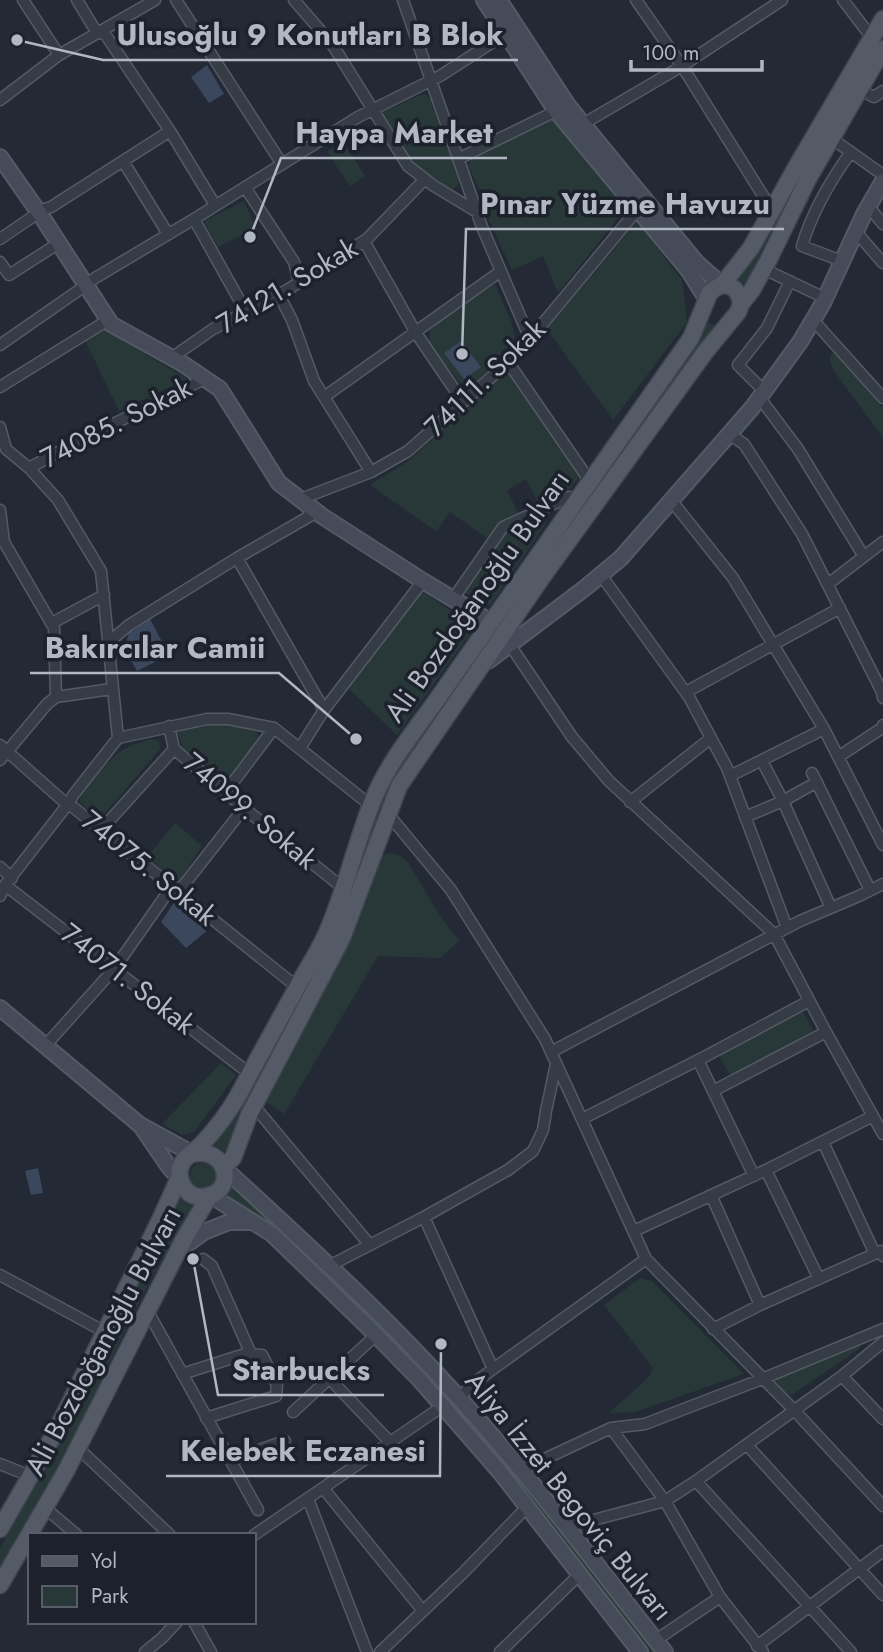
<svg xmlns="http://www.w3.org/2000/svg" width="883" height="1652" font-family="Jost,sans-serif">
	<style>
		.green { fill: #283839 }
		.water { fill: #3a475d }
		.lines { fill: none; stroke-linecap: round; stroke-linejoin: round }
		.street-casing { stroke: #545a64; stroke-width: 13 }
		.secondary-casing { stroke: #545a64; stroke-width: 18 }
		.primary-casing { stroke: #404550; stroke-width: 19 }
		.street { stroke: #363c46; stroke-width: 10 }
		.secondary { stroke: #454b59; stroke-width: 14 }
		.primary { stroke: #545b66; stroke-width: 16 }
		.labels { text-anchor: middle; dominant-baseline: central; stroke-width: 7; stroke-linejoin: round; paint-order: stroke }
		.street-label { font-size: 28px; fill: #b1b7c3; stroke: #1c212b }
		.leader { fill: none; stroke: #b1b7c3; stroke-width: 2.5 }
		.callout-dot { fill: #b1b7c3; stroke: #1c212b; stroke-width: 2.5 }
		.callout-label { font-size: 30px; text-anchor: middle; font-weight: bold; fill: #b1b7c3; stroke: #1c212b; stroke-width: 7; stroke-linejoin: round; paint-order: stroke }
	</style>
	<rect width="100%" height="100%" fill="#232a36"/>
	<path class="green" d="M883 31V38L829 130 782 222 746 285 736 278Z
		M425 94 430 99 459 178 458 185 452 191 411 163 381 113 420 95Z
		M550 120 555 121 625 206 622 213 558 293 543 256 512 270 484 209 486 204 468 165 472 158Z
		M343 141 365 176 350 186 327 152Z
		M244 201 256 228 218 247 204 221Z
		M637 222 682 280 687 322 613 420 547 329Z
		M495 284 511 321 515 337 507 351 473 385H462L429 344 430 330 453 311Z
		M706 321 717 326 704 341 626 446 407 759 388 793 333 942 240 1118 226 1152 212 1144 310 975 383 791 403 756Z
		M105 330 187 379 119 411 85 340Z
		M834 353 883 408V437L834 371 830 361 831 354Z
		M499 374H510L580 476 571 488 539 504 526 479 507 490 518 513 499 522 487 538 450 512 436 531 370 485 410 460Z
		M541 514 547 522 490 606 462 591 505 528Z
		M421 591 475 627 397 735 346 686Z
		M197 725H233L253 727 261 740 226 782 182 747 178 732Z
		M153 739 159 741 160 749 100 819 79 802C81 793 88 786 94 779 110 757 125 744 153 739Z
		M175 823 202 846 178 883 147 857Z
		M388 853 399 855 407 861 442 919 459 941 440 958 378 956 284 1114 262 1099 360 910 383 855Z
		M802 1010 814 1033 730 1075 718 1054Z
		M221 1063 236 1075 194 1132 182 1135 162 1124Z
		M190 1176a13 13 0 1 1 26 0a13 13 0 1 1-26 0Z
		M229 1182C286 1234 346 1285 398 1342 490 1440 573 1546 655 1652H649L555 1530 469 1427 272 1228 241 1206 222 1196Z
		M178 1197 187 1204 197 1208C152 1266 121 1341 89 1407 62 1461 31 1514 0 1567V1548L64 1436 151 1257Z
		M640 1278 652 1281 744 1374 635 1412 609 1413 650 1376 653 1368 604 1305Z
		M863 1341 859 1349 793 1394 790 1395C783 1391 778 1385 775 1378Z"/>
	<path class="water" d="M207 65 224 94 209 103 191 77Z
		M461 341 481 367 464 379 444 353Z
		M150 619 169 655 137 671 124 648 129 633Z
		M175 901 208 930 186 948 161 922Z
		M38 1168 43 1193 31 1195 25 1171Z"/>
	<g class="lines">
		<g class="street-casing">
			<path id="street" d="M23 0 59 55
				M77 0 97 33 105 34 170 131 215 205
				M176 0 282 164
				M294 0 332 44 408 166 434 186 477 212
				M403 0 482 227 530 339
				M636 0 682 66 772 210
				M843 0 872 38
				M866 93 874 97 883 91
				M0 100 59 55 155 0
				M583 124 682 66 782 0
				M831 138 883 175
				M458 159 556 111
				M123 161 168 234
				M245 187 294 262 299 283
				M868 206 883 224
				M194 219 246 312
				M856 232 883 263
				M0 239 44 209 51 207 170 131
				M364 241 416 333 463 402
				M842 261 802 246C812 212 830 181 851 152
				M0 262 9 275 59 243
				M764 269 825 298
				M279 295 292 320 314 381 371 472
				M813 320 883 398
				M0 345 82 288 90 281 194 219 358 117 440 76 510 31
				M174 359 177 354 213 329 287 290 367 239 425 179
				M508 362 585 474 588 484
				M0 387 108 320
				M764 391 738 365 767 328 790 281
				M324 397 501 271
				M759 397 798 449 863 555
				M0 427 6 449
				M729 434 744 444 802 534 882 692 883 698
				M6 449 29 468 58 500 101 571 118 738
				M29 468 81 440 200 381 202 377
				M671 500 733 578 824 729 883 845
				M0 510 4 542 54 628 56 697
				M237 558 324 710
				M601 575 689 697 711 738 727 768 787 928
				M828 584 883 542
				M453 599 503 527 569 497 576 501
				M52 623 104 595
				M109 642 129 625 237 558 310 516 306 497 371 472 408 451 508 362 530 339 638 209
				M510 645 572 737 609 781 774 934 826 1032 883 1134
				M686 692 840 608
				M56 697 112 689
				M169 726 174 749 244 808 343 888
				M0 745 62 800 74 808 292 983 294 992
				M300 748 324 710 423 581
				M838 757 882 728 883 725
				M0 760 47 704 56 697
				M762 761 783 801 831 908
				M812 773 870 890
				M730 776 824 729
				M225 793 274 728
				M630 802 711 738
				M388 814 451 890 545 1039 646 1259 794 1410 883 1506
				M745 817 783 801 817 782
				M101 830 174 749
				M0 867 12 878
				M5 885 250 1074
				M0 896 5 885 68 804 74 794 118 738 207 719H228L274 728 365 801 370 808
				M46 1045 114 969 168 892 183 886 244 808
				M551 1052 800 921 859 896 883 884
				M698 1060 754 1176
				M713 1091 826 1032
				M254 1106 370 1245
				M582 1119 706 1056 809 1001
				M823 1142 875 1254
				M766 1170 873 1116
				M711 1195 760 1305 881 1251 883 1256
				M424 1217 493 1369
				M634 1231 766 1170 819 1279
				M203 1259 212 1266 251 1354
				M329 1266 424 1217 508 1170 533 1151 543 1130 546 1111 556 1064
				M0 1275 105 1332
				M147 1310 258 1510
				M713 1329 760 1305
				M182 1374 245 1354 262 1355 277 1385 276 1396 206 1418
				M842 1376 883 1419
				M329 1378 390 1442
				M460 1398 470 1386 493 1369 646 1259
				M293 1412 376 1335
				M611 1428 665 1501 720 1597 763 1652
				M747 1445 883 1595
				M78 1448 170 1535
				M230 1460 285 1441
				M0 1464 30 1476
				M521 1470 611 1428 645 1424 762 1379 883 1329
				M696 1481 851 1652
				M323 1488 423 1611
				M308 1499 367 1652
				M45 1508 77 1535
				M567 1527 665 1501 696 1481 842 1376 883 1342
				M254 1535 443 1406
				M194 1622 211 1652
				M656 1640 720 1597
				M757 1646 883 1551
				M145 1652 162 1638 177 1622
				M380 1652 463 1573 527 1507
				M500 1652 580 1574"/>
		</g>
		<g class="secondary-casing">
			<path id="secondary" d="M484 0 556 111 689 271 707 300
				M499 0 567 104 583 124 697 263 722 285
				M0 157 42 217 111 324 183 364 220 389 279 483 322 516 423 581 491 622
				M488 661 585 588 621 558 752 408 800 342 823 303 864 214 883 181
				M0 1008 140 1125 193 1154
				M143 1129 169 1167 179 1178
				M223 1167C304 1242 385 1315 458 1397 532 1478 597 1566 665 1652
				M210 1195 272 1234 366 1325 420 1380 500 1472 640 1652
				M179 1250 204 1232 229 1222H252"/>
		</g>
		<g class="primary-casing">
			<path id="primary" d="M722 285 751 248 798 164 883 19
				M193 1154C226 1146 237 1189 208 1196 201 1198 193 1197 188 1192 180 1185 177 1173 182 1163 186 1156 195 1151 201 1145 215 1130 229 1112 239 1094 259 1056 280 1019 300 982 309 965 321 948 328 930 346 888 356 842 373 800 388 763 413 733 436 701L691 338 709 294C722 279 739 284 741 304
				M223 1167 233 1158 249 1115 342 938 399 786 543 576 706 351 738 312 741 304 752 290 768 261 808 179 883 49
				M0 1529 56 1431 160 1220 179 1178
				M0 1585 66 1471 184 1239 210 1195"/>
		</g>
		<use href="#street" class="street"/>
		<use href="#secondary" class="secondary"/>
		<use href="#primary" class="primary"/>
	</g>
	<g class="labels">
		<g class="street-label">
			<text transform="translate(287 286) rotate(-31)">74121. Sokak</text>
			<text transform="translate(485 378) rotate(-44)">74111. Sokak</text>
			<text transform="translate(116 423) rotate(-27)">74085. Sokak</text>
			<text transform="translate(477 596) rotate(-55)">Ali Bozdoğanoğlu Bulvarı</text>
			<text transform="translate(250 811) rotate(40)">74099. Sokak</text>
			<text transform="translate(149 868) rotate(39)">74075. Sokak</text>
			<text transform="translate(128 979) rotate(38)">74071. Sokak</text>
			<text transform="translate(103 1341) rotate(-62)">Ali Bozdoğanoğlu Bulvarı</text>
			<text transform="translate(569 1496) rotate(51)">Aliya İzzet Begoviç Bulvarı</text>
		</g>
	</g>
	<path class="leader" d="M17 40L103 60H518M250 237L281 158H507M462 354L466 229H784M356 739L279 673H30M193 1259L218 1395H384M441 1344L440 1476H166"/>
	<g class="callout-dot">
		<circle cx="17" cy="40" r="7"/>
		<circle cx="250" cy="237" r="7"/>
		<circle cx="462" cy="354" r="7"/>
		<circle cx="356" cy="739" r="7"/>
		<circle cx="193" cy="1259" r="7"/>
		<circle cx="441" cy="1344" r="7"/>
	</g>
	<g class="callout-label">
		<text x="310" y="45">Ulusoğlu 9 Konutları B Blok</text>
		<text x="394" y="143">Haypa Market</text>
		<text x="625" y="214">Pınar Yüzme Havuzu</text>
		<text x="155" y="658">Bakırcılar Camii</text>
		<text x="301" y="1380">Starbucks</text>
		<text x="303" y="1461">Kelebek Eczanesi</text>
	</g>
	<rect x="28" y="1533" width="228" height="91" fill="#1c212b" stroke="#585d68" stroke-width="2"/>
	<rect x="42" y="1556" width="35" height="10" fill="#545b66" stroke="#585d68" stroke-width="2"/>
	<text x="91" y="1568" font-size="21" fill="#b1b7c3">Yol</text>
	<rect x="42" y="1586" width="35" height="21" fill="#283839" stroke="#585d68" stroke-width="2"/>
	<text x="91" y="1603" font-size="21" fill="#b1b7c3">Park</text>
	<path d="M631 60v10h131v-10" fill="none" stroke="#b1b7c3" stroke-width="3.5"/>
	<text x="642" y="60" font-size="21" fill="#b1b7c3" stroke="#1c212b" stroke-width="5" paint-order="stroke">100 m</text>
</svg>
